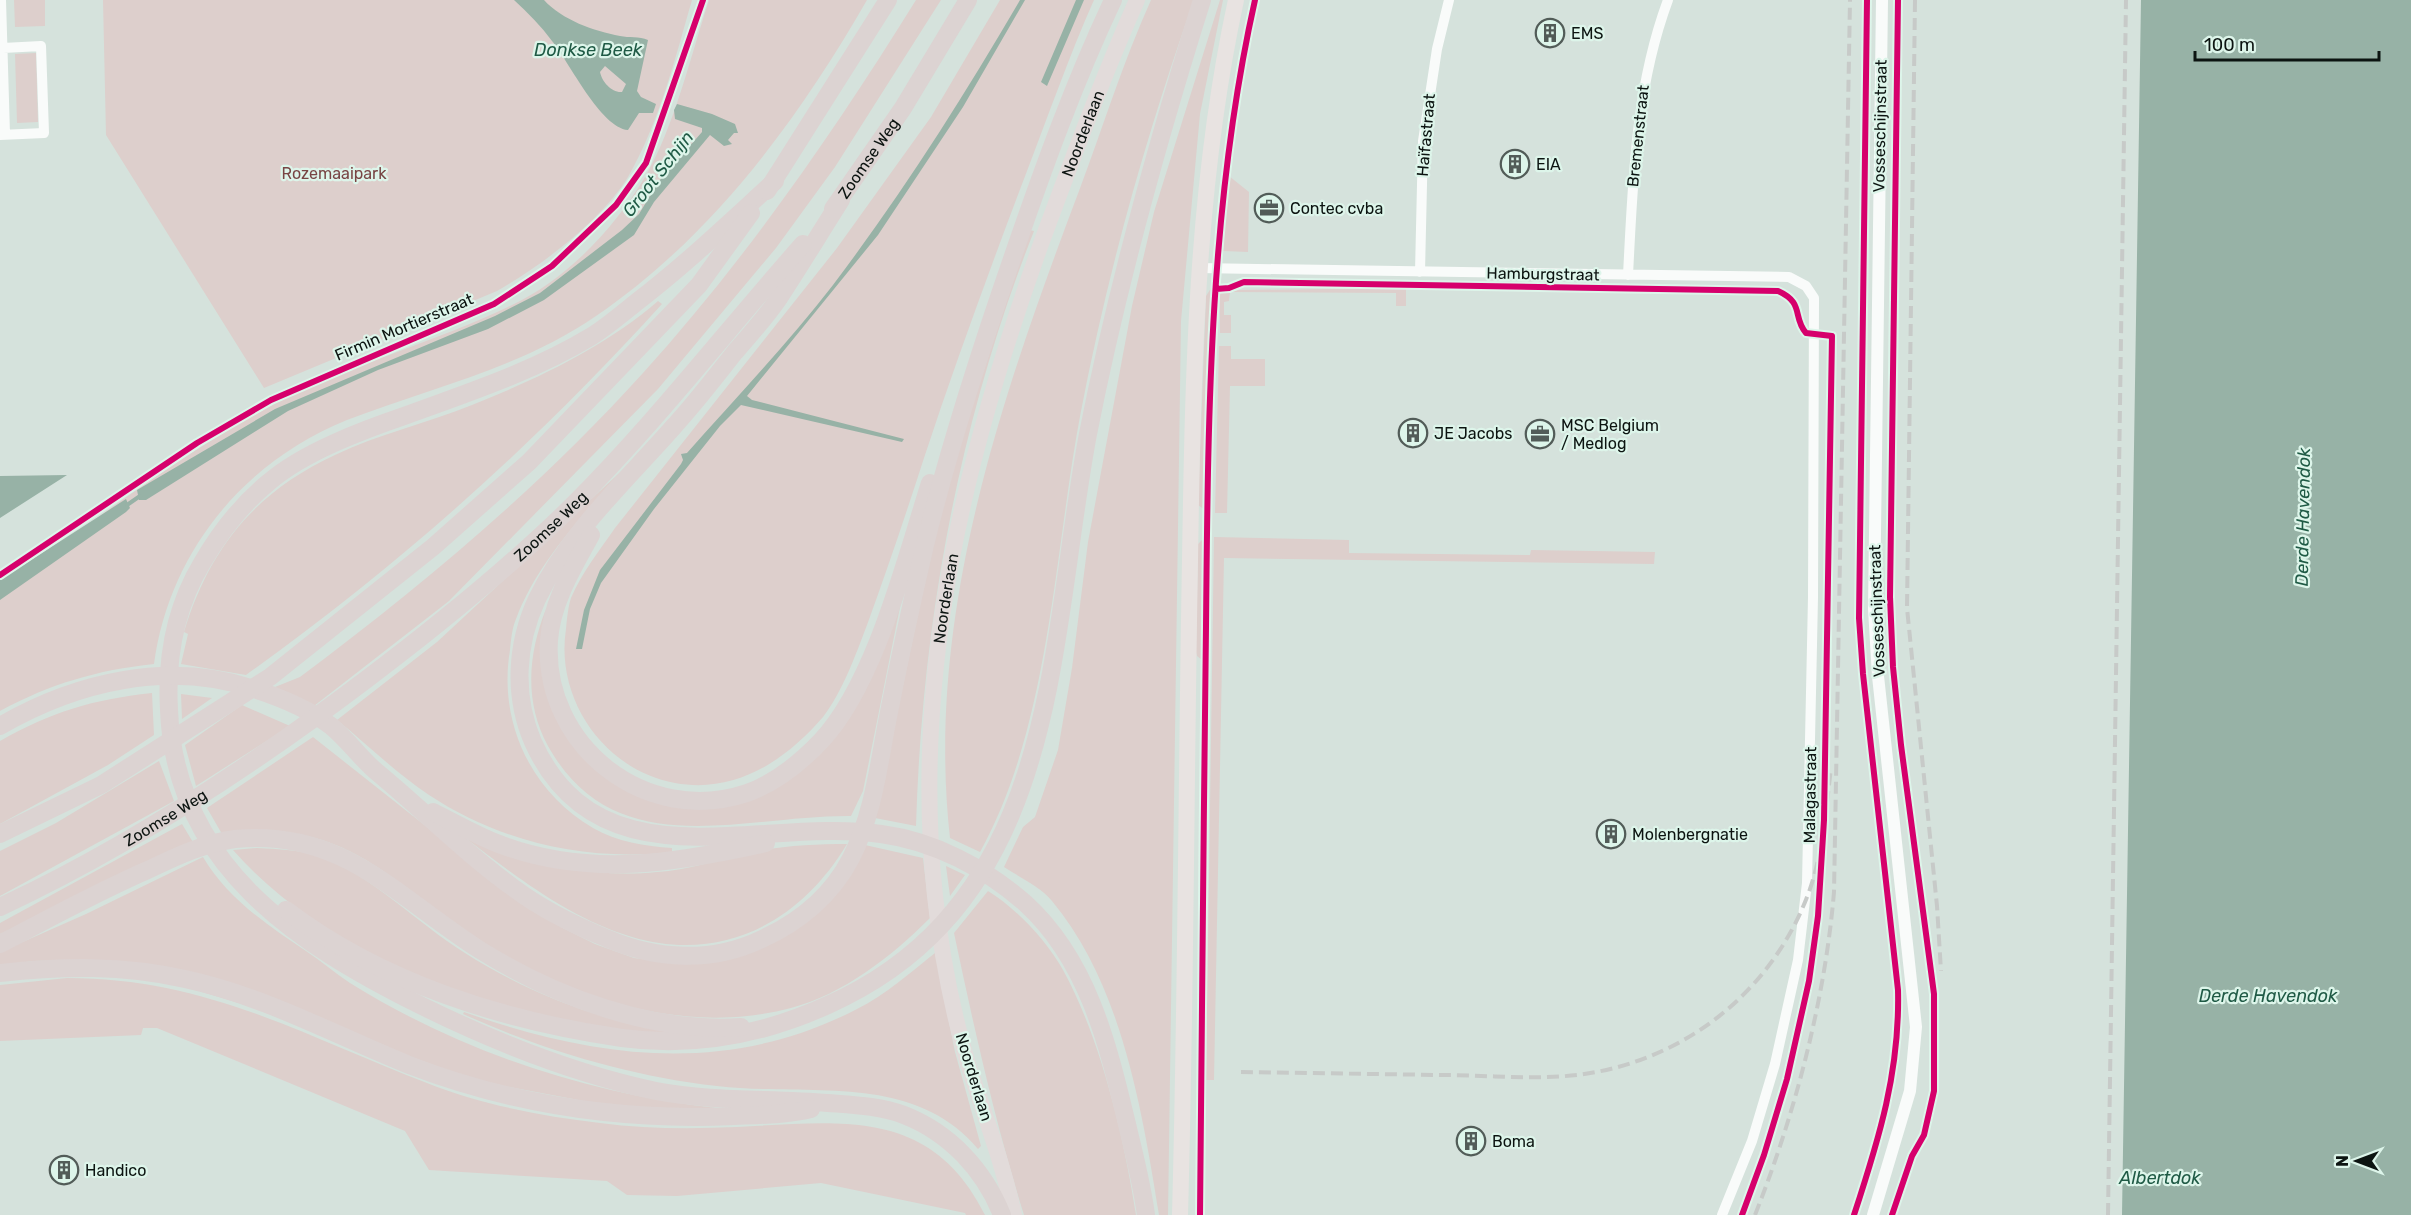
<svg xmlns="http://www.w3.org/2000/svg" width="2411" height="1215" font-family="Rubik,sans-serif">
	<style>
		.green { fill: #ddcfcc }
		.water { fill: #97b2a6; fill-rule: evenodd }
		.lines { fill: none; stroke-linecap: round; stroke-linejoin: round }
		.stream { stroke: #97b2a6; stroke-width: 4 }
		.minor { stroke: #f9fbfa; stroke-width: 10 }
		.tertiary { stroke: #f9fbfa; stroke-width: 12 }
		.primary { stroke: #e8e3e1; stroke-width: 16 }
		.trunk { stroke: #e2dbda; stroke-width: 16 }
		.motorway { stroke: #dcd3d2; stroke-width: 18 }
		.rail { stroke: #c7cac8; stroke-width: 4; stroke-dasharray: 12 6; stroke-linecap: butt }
		.cycleway-casing { stroke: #ddf5ea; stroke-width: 10 }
		.cycleway { stroke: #d6006c; stroke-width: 6 }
		.labels { text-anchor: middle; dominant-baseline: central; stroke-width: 4.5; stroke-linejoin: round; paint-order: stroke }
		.poi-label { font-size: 16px; fill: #0c1411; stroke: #ddf5ea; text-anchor: start }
		.street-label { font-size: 16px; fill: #0c1411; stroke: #ddf5ea }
		.park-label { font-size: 16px; fill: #784544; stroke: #ddf5ea }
		.water-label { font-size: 18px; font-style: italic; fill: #1f5a45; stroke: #ddf5ea }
	</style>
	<rect width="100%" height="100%" fill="#d5e2dc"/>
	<path class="green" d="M14 0H45V26L15 27Z
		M103 0H692C675 59 659 123 628 177 601 221 541 266 497 291L264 388 106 135Z
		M709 0H867C798 120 712 237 596 316 521 368 432 387 347 420 243 462 169 553 154 664 97 670 50 684 0 711V588C89 525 176 456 273 405 348 365 433 343 510 306 566 280 613 230 645 177 674 128 691 55 709 0Z
		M916 0H941L835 167 776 248 658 389 449 601 314 706 275 687 300 677C422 586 540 487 643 373 747 258 834 132 916 0Z
		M1000 0H1094C1069 56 1049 114 1027 171 991 266 956 361 924 458 906 514 887 570 867 625 856 654 842 693 823 717 785 761 735 794 675 783 604 770 555 699 566 629 567 619 568 607 571 598 582 572 600 550 615 528L837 248 931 117Z
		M1151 0H1194C1146 135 1108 271 1081 411 1054 552 1050 726 980 852L950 838C925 616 1002 395 1079 191 1103 127 1123 62 1151 0Z
		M1220 0H1223L1200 114 1181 321 1168 1215H1159C1142 1110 1122 985 1052 901 1041 887 1019 877 1004 867L1023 827 1035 817 1058 750 1072 668 1088 542 1132 306 1154 212Z
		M36 53 38 122 17 123 15 54Z
		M1229 176 1249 192 1248 252 1223 251Z
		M1029 230 1034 231C959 421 922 622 916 826L875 818 942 500Z
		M1213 285 1205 510 1198 505 1206 296Z
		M1406 288V306H1396V293L1230 292 1229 301 1224 302V315H1231V333H1220V293L1239 290Z
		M658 301 662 304C533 446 402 563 246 675L181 664 188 634 184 632C209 549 255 492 335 455 379 434 427 423 472 405 537 379 605 347 658 301Z
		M1219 346H1231V359H1265V386H1230L1227 513H1215Z
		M628 465C587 511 538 560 516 619 512 628 511 640 510 650 498 721 530 791 593 828 617 842 645 846 672 848V852C587 862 500 842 429 795 396 773 368 745 337 720L437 642Z
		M1214 537 1349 540V553L1530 555 1531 550 1655 552 1654 564 1224 558 1214 1080H1206Z
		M1204 538 1202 660 1197 656 1196 652 1198 544Z
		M902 597 863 791 851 816C741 815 615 866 548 746 524 702 528 654 546 609L542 634 585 759 700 808 802 767Z
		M152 693 154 735 108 765 0 824V741C54 711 91 700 152 693Z
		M181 694 212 698 182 719Z
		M242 705 290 726 196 786 185 745Z
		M313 737 432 831 561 927 595 944 634 958 668 962 772 942 865 845 923 858 930 918C892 956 844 994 791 1008 682 1037 564 997 473 936 382 875 344 818 222 834L207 808Z
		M159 761 174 801 0 896V851L56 823Z
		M182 824 194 844 0 934V923Z
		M470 838C531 862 591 879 657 872 688 870 717 860 747 853 779 846 814 844 847 844 801 921 723 964 632 937 571 919 518 878 468 840Z
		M257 848C278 849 301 850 321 857 372 875 418 924 465 953 528 993 595 1019 668 1031L669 1035C644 1033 617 1033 592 1028 461 1000 323 952 233 850Z
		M203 857C227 898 267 925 306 951 321 961 335 973 350 983 461 1052 588 1094 717 1108L626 1109 477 1081 387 1048 97 960 32 961 0 967V952L86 914Z
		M946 866 965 875 950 896Z
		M988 891C1017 909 1046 940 1063 970 1101 1039 1124 1137 1136 1215H1024C995 1122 974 1028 954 933Z
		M935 953 955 1052 981 1146 978 1149C913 1071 805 1097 717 1086 629 1076 543 1050 463 1014L464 1012C597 1059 728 1076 857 1009 885 995 910 973 935 953Z
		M67 978C206 978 302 1035 427 1083 482 1105 542 1116 600 1123 645 1129 691 1129 737 1127 839 1122 931 1106 985 1215H966L965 1213 821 1183 677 1196 627 1195 607 1181 429 1170 405 1131 157 1028H143L141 1035 0 1041V985Z"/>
	<path class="water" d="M514 0H544C562 20 594 31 620 36 629 38 639 36 648 40L637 91 641 97 656 104 653 113H639L628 130C601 128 569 62 552 41 541 26 528 13 514 0ZM605 66 626 84 622 92C612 93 602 82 600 72Z
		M1020 0H1025L963 107 878 235 747 396 752 400 904 439 902 442 741 405 720 426 654 509 601 583 590 609 582 649H576L584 610 600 570 681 464 683 460 681 454 687 453C736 398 788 343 833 285 901 195 963 98 1020 0Z
		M1076 0H1084L1047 86 1041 82Z
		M2141 0H2411V1215H2122Z
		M677 104 712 114 735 124 738 133H734L728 140 732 144 724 146 710 135 654 202 634 235 544 300 488 329 378 370 288 411 146 500H139L137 490 275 409 495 316 540 293 622 230 639 214 659 181 702 132V128L675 119 674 110Z
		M67 475 0 518V476Z
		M126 499 130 508 126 512 0 600V580Z"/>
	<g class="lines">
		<path class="stream" d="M127 505 140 496"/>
		<path class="minor" d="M1 0 5 134
			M0 135 44 133 41 46 3 48
			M1198 268 1789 277 1806 286 1814 298 1813 597 1807 883 1798 960 1775 1064 1752 1141 1722 1215
			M1420 272 1423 141 1437 49 1449 0
			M1628 275C1633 181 1635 89 1668 0"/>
		<path class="tertiary" d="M1873 1215 1910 1091 1916 1027 1878 676 1874 609 1882 0"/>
		<path class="primary" d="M1180 1215C1186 997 1186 778 1190 560 1193 372 1196 184 1236 0"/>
		<path class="trunk" id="s1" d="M1014 1215C1003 1163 984 1114 968 1064 952 1010 941 952 935 896 911 670 966 452 1042 241 1072 160 1102 79 1137 0"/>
		<g class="motorway">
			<path d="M775 181C730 222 686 264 638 301 623 313 608 326 592 336 534 371 470 392 407 415 363 430 304 452 269 482 242 504 220 532 202 563 175 608 166 658 169 710 175 865 297 944 422 1006 497 1043 575 1074 656 1091 713 1102 771 1098 828 1103 854 1105 880 1106 904 1115 950 1133 984 1170 1002 1215"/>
			<path d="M767 191 888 0"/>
			<path d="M841 200C820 233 800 266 779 298 766 317 750 335 735 352 716 376 697 401 676 424 628 479 569 532 537 599 516 644 513 696 533 742 599 889 761 816 881 834 934 841 985 868 1025 903 1088 960 1108 1045 1127 1124 1134 1154 1142 1184 1146 1215"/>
			<path id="s2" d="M833 209 903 108 968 0"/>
			<path d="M591 535C573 568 552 601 549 640 542 746 646 827 747 793 775 783 801 762 821 741 875 684 906 558 930 483"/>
			<path d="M0 726C76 682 168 660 254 689 279 697 310 710 331 726 348 740 361 759 378 773 424 811 466 854 515 889 543 910 574 925 606 938 656 960 712 963 762 939 799 922 832 895 851 858 874 813 879 761 889 712 900 656 912 601 925 545 949 447 980 351 1013 256 1043 169 1074 83 1113 0"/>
			<path d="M433 812C455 823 476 835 499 844 588 878 676 863 766 843"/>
			<path d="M0 834 101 785 270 677 433 547 529 462 699 285 751 213"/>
			<path id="s3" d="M0 907C129 847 249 768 363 682 436 627 507 570 573 505 655 423 726 331 803 244"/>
			<path d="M286 910C382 983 504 1021 622 1038 695 1048 762 1035 828 1005 1061 901 1048 646 1088 434 1117 286 1157 143 1202 0"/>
			<path d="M0 944C50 918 99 891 150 869 177 856 205 843 235 839 342 828 398 898 480 950 555 997 652 1033 741 1027"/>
			<path d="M0 973C63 966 123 965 185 979 264 996 335 1035 409 1065 513 1105 623 1121 734 1116 759 1115 786 1115 811 1109"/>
		</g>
		<path class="rail" d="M1915 0 1907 608 1937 906 1941 971
			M1241 1072C1307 1073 1374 1074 1441 1075 1486 1075 1533 1080 1577 1075 1684 1062 1774 991 1810 889 1823 851 1826 809 1831 768
			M1755 1215C1795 1114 1825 1000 1834 892L1850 0
			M2108 1215 2126 0"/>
		<g class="cycleway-casing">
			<path id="cycleway" d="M1216 289 1229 288 1244 282 1778 291C1805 303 1792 317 1806 333L1832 336 1824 820 1818 916 1809 981 1787 1079 1764 1155 1742 1215
				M0 575 197 443 271 400 494 304 552 266 616 205 646 163 703 0
				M1200 1215C1201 1019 1204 823 1206 627 1208 418 1209 205 1255 0
				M1854 1215C1879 1139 1900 1071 1898 990L1863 674 1859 618 1867 0
				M1892 1215 1912 1156 1924 1135 1934 1091V994L1901 745 1893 667 1890 597 1898 0"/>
		</g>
		<use href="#cycleway" class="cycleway"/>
	</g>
	<defs>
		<g id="building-ring" transform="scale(1.5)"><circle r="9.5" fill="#ddf5ea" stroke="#525c58" stroke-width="1.5"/><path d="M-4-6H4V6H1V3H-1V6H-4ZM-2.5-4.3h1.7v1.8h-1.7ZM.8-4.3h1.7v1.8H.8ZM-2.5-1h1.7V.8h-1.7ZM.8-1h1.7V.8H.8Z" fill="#525c58"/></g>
		<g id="office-ring" transform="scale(1.5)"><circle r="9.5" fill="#ddf5ea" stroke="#525c58" stroke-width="1.5"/><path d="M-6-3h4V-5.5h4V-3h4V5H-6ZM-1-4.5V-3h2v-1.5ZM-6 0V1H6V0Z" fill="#525c58"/></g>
	</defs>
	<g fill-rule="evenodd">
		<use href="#building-ring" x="1550" y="33"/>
		<use href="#building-ring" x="1515" y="164"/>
		<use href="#office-ring" x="1269" y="208"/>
		<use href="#building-ring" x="1413" y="433"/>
		<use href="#office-ring" x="1540" y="434"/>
		<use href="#building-ring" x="1611" y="834"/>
		<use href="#building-ring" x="1471" y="1141"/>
		<use href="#building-ring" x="64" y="1170"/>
	</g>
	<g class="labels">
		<g class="poi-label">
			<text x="1571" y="33">EMS</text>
			<text x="1536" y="164">EIA</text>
			<text x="1290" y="208">Contec cvba</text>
			<text x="1561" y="425">MSC Belgium<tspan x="1561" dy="18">/ Medlog</tspan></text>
			<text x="1434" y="433">JE Jacobs</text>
			<text x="1632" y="834">Molenbergnatie</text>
			<text x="1492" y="1141">Boma</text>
			<text x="85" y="1170">Handico</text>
		</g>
		<g class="street-label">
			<text transform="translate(1880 126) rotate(-89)">Vosseschijnstraat</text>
			<text stroke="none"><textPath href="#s1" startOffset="1114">Noorderlaan</textPath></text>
			<text transform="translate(1426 135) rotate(-85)">Haïfastraat</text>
			<text transform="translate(1638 136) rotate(-84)">Bremenstraat</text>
			<text stroke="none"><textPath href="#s2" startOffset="62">Zoomse Weg</textPath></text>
			<text transform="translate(1543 274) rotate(1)">Hamburgstraat</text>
			<text transform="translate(404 327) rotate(-23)">Firmin Mortierstraat</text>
			<text stroke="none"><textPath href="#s3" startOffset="672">Zoomse Weg</textPath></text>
			<text stroke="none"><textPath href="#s1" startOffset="628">Noorderlaan</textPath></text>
			<text transform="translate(1877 611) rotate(-92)">Vosseschijnstraat</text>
			<text transform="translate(1810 795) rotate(-89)">Malagastraat</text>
			<text stroke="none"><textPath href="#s3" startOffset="188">Zoomse Weg</textPath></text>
			<text transform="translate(974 1077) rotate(73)">Noorderlaan</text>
		</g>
		<g class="park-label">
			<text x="334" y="173">Rozemaaipark</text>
		</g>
		<g class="water-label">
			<text x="588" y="50">Donkse Beek</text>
			<text transform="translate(658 174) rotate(-52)">Groot Schijn</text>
			<text transform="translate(2303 517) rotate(-89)">Derde Havendok</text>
			<text x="2268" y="996">Derde Havendok</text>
			<text x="2160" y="1178">Albertdok</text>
		</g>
	</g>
	<g transform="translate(2357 1161) rotate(270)" stroke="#ddf5ea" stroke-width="4.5" paint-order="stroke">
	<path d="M0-4.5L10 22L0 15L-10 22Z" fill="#0c1411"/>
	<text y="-9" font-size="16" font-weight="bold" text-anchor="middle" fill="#0c1411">N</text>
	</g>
	<path d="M2195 51v9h184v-9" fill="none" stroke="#0c1411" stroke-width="3"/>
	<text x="2204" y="51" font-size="18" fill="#0c1411" stroke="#ddf5ea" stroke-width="4.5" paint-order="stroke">100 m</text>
</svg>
